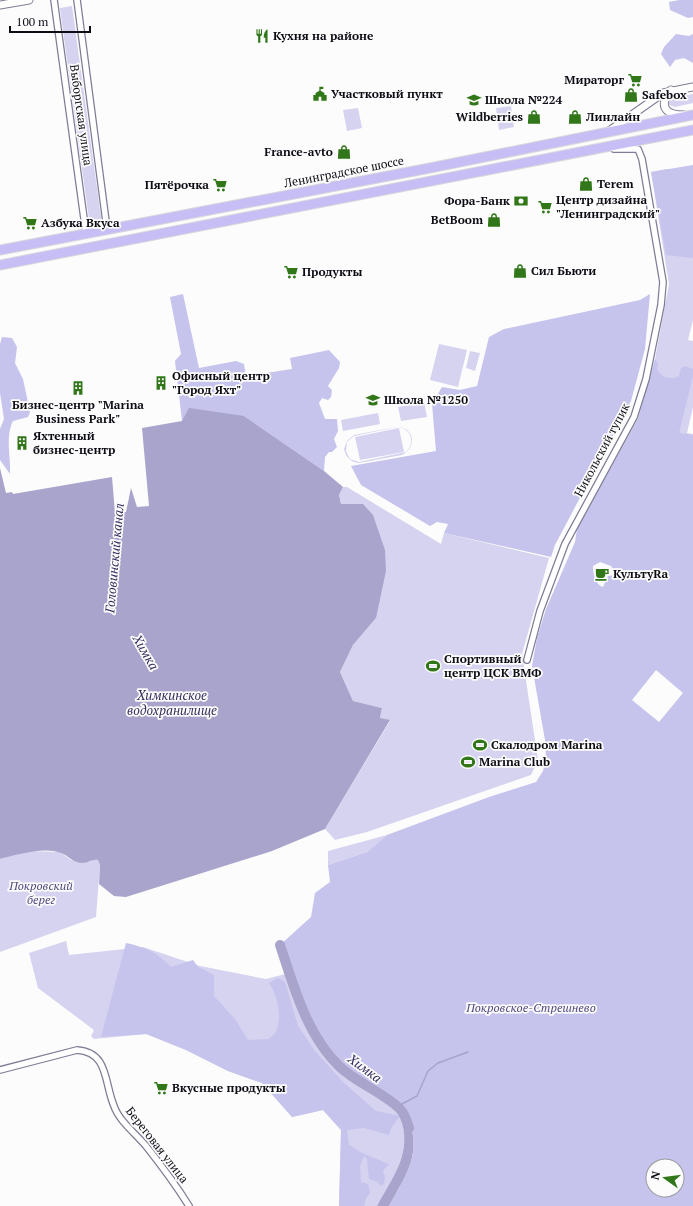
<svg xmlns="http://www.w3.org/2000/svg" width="693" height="1206" font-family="'PT Serif',serif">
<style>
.green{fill:#d5d3f0;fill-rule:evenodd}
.forest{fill:#c6c3ec;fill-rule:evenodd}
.water{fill:#a8a4cc}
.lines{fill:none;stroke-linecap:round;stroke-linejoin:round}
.stream{stroke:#a8a4cc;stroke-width:1.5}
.river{stroke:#a8a4cc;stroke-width:10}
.minor-casing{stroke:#7f7d95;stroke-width:8}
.tertiary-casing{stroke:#7f7d95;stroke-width:9}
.primary-casing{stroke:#d8d8da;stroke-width:11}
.minor{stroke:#fff;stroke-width:5.5}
.tertiary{stroke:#fff;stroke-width:7}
.primary{stroke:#c6bef5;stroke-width:9}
.labels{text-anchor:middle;stroke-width:3.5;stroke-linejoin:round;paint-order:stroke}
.poi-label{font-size:12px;font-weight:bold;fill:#0d0c15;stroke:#fcfcfc;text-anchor:start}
.street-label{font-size:12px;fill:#0d0c15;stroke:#fcfcfc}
.park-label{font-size:12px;font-style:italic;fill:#50487e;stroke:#fcfcfc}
.water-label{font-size:13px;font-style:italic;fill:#352c5f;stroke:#fcfcfc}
</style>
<rect width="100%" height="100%" fill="#fcfcfc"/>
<g class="green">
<polygon points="72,6 101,217 101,220 97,224 91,222 89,219 60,9 60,8"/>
<polygon points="693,94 693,103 675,107 669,105 668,101 671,98"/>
<polygon points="511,106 514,127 499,130 496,108"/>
<polygon points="358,108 362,128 347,131 343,110"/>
<polygon points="666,169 693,170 693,320 688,340 693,341 693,407 687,433 693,434 693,529 577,529 638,419 655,359 669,284 651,172"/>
<polygon points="439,344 467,350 458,387 430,380"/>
<polygon points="470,351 480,353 475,371 466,368"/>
<polygon points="424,402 427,417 401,421 398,407"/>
<polygon points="378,413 380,424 343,431 341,420"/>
<path d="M396,427C414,426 418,447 402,455L359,463C351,462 346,458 344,449L347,441L354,435ZM397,427C411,428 416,442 406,452L359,462L350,459L346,451L347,442L354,436Z"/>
<polygon points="399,428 404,452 360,460 355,437"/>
<polygon points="343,487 347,487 441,544 444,533 549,558 522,654 538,760 531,775 367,832 335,840 325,829 390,721 380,718 382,708 353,701 340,672 353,645 376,618 363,504 341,504 339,495"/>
<polygon points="387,835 367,852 328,865 328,851"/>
<polygon points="30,851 60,852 71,860 83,863 93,860 98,860 100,865 96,917 0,952 0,859"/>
<path d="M66,941L69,955L143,947L200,966L266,979L289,973L310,1025L400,1109L404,1115L400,1116C413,1153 394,1174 377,1206H339L341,1130L323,1110L292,1117L262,1083L228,1071L186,1050L147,1034L94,1039L91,1036L94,1030L38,988L29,953Z"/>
</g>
<g class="forest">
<polygon points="679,0 693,0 693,17 688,18 670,10 669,2"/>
<polygon points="676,34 689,36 693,34 693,63 684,58 675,60 670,67 661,54 664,47"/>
<polygon points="693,165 693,258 666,255 651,172"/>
<polygon points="183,294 199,368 236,361 244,364 246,376 292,369 290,358 329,350 340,362 339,368 328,386 332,390 331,397 328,400 322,398 319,403 325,419 337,419 338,431 334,439 337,447 332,452 329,452 325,457 324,471 244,416 182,421 175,361 181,354 170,297"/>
<polygon points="650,294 645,349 631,401 555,545 551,557 444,533 448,524 437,522 430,526 361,485 351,466 436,451 432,404 442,387 460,390 477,386 489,337 504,329 640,300"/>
<path d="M2,337L12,338L17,347L15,363L23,379L30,412L28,417L13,421C5,437 11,456 10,474L0,460V429L4,419L0,393V344Z"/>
<path d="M655,359L658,364L657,369C661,377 671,381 679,376L681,368L685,366L693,369V376L679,433L693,435V1206H389C407,1173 423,1153 407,1115H404L400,1109C380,1095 357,1084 340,1067C306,1036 294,987 280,945L311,917L315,893L330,882L328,865L367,852L387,835L489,797L536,782L543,771L546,759L545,740L532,666L537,638L546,609L575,542L577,529L638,419ZM600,562L611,566L615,573V575L608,576L603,587C595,585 593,573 593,566ZM656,670L683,693L659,722L632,700ZM653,1166H677V1190H653Z"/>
<path d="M126,943C145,947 158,953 171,967L193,960L198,967L214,975V996L235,1019L248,1040L269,1039C272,1036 276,1033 277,1029C282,1015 277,994 269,983L278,978L285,982L298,1026L315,1051L343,1082L376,1111L400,1116L391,1128L389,1135L364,1128L347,1130L349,1145L364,1154L389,1164L383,1171L385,1177L384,1184L380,1186L378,1182L369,1179L367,1159L364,1156L360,1166L361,1182L368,1184L370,1193L366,1198L364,1206H339L341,1130L323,1110L292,1117L262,1083L228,1071L186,1050L146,1034L101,1037Z"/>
</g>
<g class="water">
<path d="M189,408L244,416L324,471L343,487L339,495L341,504H363L373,515L385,550L386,571L376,618L353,645L340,672L353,701L382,708L380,718L390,720L325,829L272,851L126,897L114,896L99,884L100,865L98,860C92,859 88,863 83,863C73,863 69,856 61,853C44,846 16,855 0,859V468L6,493L12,492L13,494L112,477L115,513L126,512L131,488L137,507L149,506L142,428L182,421Z"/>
<path d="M407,1115C423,1153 407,1173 389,1206H377C394,1174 413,1153 400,1116Z"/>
</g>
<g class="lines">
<polyline class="stream" points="400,1109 402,1104 417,1096 428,1071 438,1063 468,1052"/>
<path class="river" d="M280,945C294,987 307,1036 340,1067C357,1083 384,1093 400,1109C405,1114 407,1122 409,1128"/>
<defs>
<g id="minor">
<polyline points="54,0 86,233"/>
<polyline points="77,0 107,229"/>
<polyline points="527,660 540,611 565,544 634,417 646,379 661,305 663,282 642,159 638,149 614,149"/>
<path d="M0,1070L77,1050C109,1052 104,1083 114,1106C119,1121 136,1134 146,1146C161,1165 176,1185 189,1206"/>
</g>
<g id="tertiary">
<polyline points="0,5 29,0"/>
<path d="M671,90C658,106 665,115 684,115"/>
<polyline points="609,131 663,93 693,87"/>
</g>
<g id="primary">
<polyline points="0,250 430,168 693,115"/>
<polyline points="0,265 693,130"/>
</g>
</defs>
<use href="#minor" class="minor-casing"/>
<use href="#tertiary" class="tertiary-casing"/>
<use href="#primary" class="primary-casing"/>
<use href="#minor" class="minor"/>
<use href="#tertiary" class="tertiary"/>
<use href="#primary" class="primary"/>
</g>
<defs>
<symbol id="restaurant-bare" viewBox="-9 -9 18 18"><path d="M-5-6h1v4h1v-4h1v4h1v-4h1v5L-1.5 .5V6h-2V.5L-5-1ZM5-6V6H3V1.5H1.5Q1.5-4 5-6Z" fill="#317719" stroke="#fcfcfc" stroke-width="2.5" paint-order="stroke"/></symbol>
<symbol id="supermarket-bare" viewBox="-9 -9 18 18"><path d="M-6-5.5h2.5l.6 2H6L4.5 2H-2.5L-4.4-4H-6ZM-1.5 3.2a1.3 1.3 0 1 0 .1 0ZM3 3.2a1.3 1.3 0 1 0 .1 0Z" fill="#317719" stroke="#fcfcfc" stroke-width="2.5" paint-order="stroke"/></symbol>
<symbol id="civic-bare" viewBox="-9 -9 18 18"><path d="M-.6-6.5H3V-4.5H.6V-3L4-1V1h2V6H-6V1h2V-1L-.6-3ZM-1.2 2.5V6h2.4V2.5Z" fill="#317719" stroke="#fcfcfc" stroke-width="2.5" paint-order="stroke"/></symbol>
<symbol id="shop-bare" viewBox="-9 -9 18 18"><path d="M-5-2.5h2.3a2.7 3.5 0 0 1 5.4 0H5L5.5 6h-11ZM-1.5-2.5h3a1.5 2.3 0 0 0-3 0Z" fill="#317719" stroke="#fcfcfc" stroke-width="2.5" paint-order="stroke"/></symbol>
<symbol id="school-bare" viewBox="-9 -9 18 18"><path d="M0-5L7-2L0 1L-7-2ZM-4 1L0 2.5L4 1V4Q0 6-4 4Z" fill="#317719" stroke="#fcfcfc" stroke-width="2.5" paint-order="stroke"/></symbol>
<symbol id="bank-bare" viewBox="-9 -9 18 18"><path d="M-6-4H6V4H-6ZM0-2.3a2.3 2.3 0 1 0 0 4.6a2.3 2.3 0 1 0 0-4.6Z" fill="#317719" stroke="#fcfcfc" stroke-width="2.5" paint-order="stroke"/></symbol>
<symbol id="building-bare" viewBox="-9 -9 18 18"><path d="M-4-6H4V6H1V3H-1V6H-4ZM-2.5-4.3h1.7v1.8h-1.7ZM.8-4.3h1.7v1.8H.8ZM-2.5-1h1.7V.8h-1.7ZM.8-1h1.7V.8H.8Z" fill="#317719" stroke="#fcfcfc" stroke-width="2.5" paint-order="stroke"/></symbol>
<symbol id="cafe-bare" viewBox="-9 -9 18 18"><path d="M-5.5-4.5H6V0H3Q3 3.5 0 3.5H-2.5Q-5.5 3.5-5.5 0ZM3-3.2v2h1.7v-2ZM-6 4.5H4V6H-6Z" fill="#317719" stroke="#fcfcfc" stroke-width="2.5" paint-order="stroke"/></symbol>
<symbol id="stadium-bare" viewBox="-9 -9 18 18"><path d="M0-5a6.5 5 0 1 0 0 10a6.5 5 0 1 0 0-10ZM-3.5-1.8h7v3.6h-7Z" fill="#317719" stroke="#fcfcfc" stroke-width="2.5" paint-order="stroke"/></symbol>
</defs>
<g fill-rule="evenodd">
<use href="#restaurant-bare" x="252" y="26" width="20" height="20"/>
<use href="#supermarket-bare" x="625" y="70" width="20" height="20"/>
<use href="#civic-bare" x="310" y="84" width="20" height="20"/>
<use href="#shop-bare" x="621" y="85" width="20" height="20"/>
<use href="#school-bare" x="464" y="90" width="20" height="20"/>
<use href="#shop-bare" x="524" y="107" width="20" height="20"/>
<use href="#shop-bare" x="565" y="107" width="20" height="20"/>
<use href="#shop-bare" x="334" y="142" width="20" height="20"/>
<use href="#shop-bare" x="576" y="174" width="20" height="20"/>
<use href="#supermarket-bare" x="210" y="175" width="20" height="20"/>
<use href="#bank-bare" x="511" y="191" width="20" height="20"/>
<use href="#supermarket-bare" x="535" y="197" width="20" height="20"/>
<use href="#shop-bare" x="484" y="210" width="20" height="20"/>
<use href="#supermarket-bare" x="20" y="213" width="20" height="20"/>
<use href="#shop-bare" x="510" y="261" width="20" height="20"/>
<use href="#supermarket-bare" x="281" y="262" width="20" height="20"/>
<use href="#building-bare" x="151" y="373" width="20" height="20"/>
<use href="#building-bare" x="68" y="378" width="20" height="20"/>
<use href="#school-bare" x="363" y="390" width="20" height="20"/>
<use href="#building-bare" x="12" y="433" width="20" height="20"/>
<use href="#cafe-bare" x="592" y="564" width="20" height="20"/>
<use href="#stadium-bare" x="423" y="656" width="20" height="20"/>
<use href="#stadium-bare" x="470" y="735" width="20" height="20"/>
<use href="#stadium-bare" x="458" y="752" width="20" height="20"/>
<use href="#supermarket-bare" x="151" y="1078" width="20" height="20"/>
</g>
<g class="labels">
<g class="poi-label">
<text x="273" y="40">Кухня на районе</text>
<text x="624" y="84" text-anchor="end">Мираторг</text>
<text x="331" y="98">Участковый пункт</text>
<text x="642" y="99">Safebox</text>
<text x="485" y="104">Школа №224</text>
<text x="523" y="121" text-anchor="end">Wildberries</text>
<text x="586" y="121">Линлайн</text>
<text x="333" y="156" text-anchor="end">France-avto</text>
<text x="597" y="188">Terem</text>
<text x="209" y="189" text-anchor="end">Пятёрочка</text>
<text x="556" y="204">Центр дизайна<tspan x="556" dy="14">"Ленинградский"</tspan></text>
<text x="510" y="205" text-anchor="end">Фора-Банк</text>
<text x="483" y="224" text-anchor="end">BetBoom</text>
<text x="41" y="227">Азбука Вкуса</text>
<text x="531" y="275">Сил Бьюти</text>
<text x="302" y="276">Продукты</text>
<text x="172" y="380">Офисный центр<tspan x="172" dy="14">"Город Яхт"</tspan></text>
<text x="384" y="404">Школа №1250</text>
<text x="78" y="409" text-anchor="middle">Бизнес-центр "Marina<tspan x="78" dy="14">Business Park"</tspan></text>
<text x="33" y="440">Яхтенный<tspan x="33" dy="14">бизнес-центр</tspan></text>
<text x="613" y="578">КультуRа</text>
<text x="444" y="663">Спортивный<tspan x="444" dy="14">центр ЦСК ВМФ</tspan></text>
<text x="491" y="749">Скалодром Marina</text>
<text x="479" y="766">Marina Club</text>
<text x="172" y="1092">Вкусные продукты</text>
</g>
<g class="street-label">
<text transform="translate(81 115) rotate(82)" y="4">Выборгская улица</text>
<text transform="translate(344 172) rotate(-11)" y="4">Ленинградское шоссе</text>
<text transform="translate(602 450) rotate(-62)" y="4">Никольский тупик</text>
<text transform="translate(157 1145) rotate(52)" y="4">Береговая улица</text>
</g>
<g class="park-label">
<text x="41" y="890">Покровский<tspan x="41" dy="14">берег</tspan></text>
<text x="531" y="1012">Покровское-Стрешнево</text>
</g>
<g class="water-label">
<text transform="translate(114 558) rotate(-85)" y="5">Головинский канал</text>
<text transform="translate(146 652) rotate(60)" y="5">Химка</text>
<text x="172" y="700">Химкинское<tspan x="172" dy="15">водохранилище</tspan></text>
<text transform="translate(365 1068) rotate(36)" y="5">Химка</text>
</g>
</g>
<g transform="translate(665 1178) rotate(284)"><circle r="19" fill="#fcfcfc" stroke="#9c9ca0"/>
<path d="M0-3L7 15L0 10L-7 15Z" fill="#317719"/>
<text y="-6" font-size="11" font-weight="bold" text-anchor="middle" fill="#0d0c15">N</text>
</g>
<path d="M10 26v6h80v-6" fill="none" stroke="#0d0c15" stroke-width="2"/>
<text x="16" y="26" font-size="12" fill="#0d0c15" stroke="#fcfcfc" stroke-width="3" paint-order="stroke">100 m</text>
</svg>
